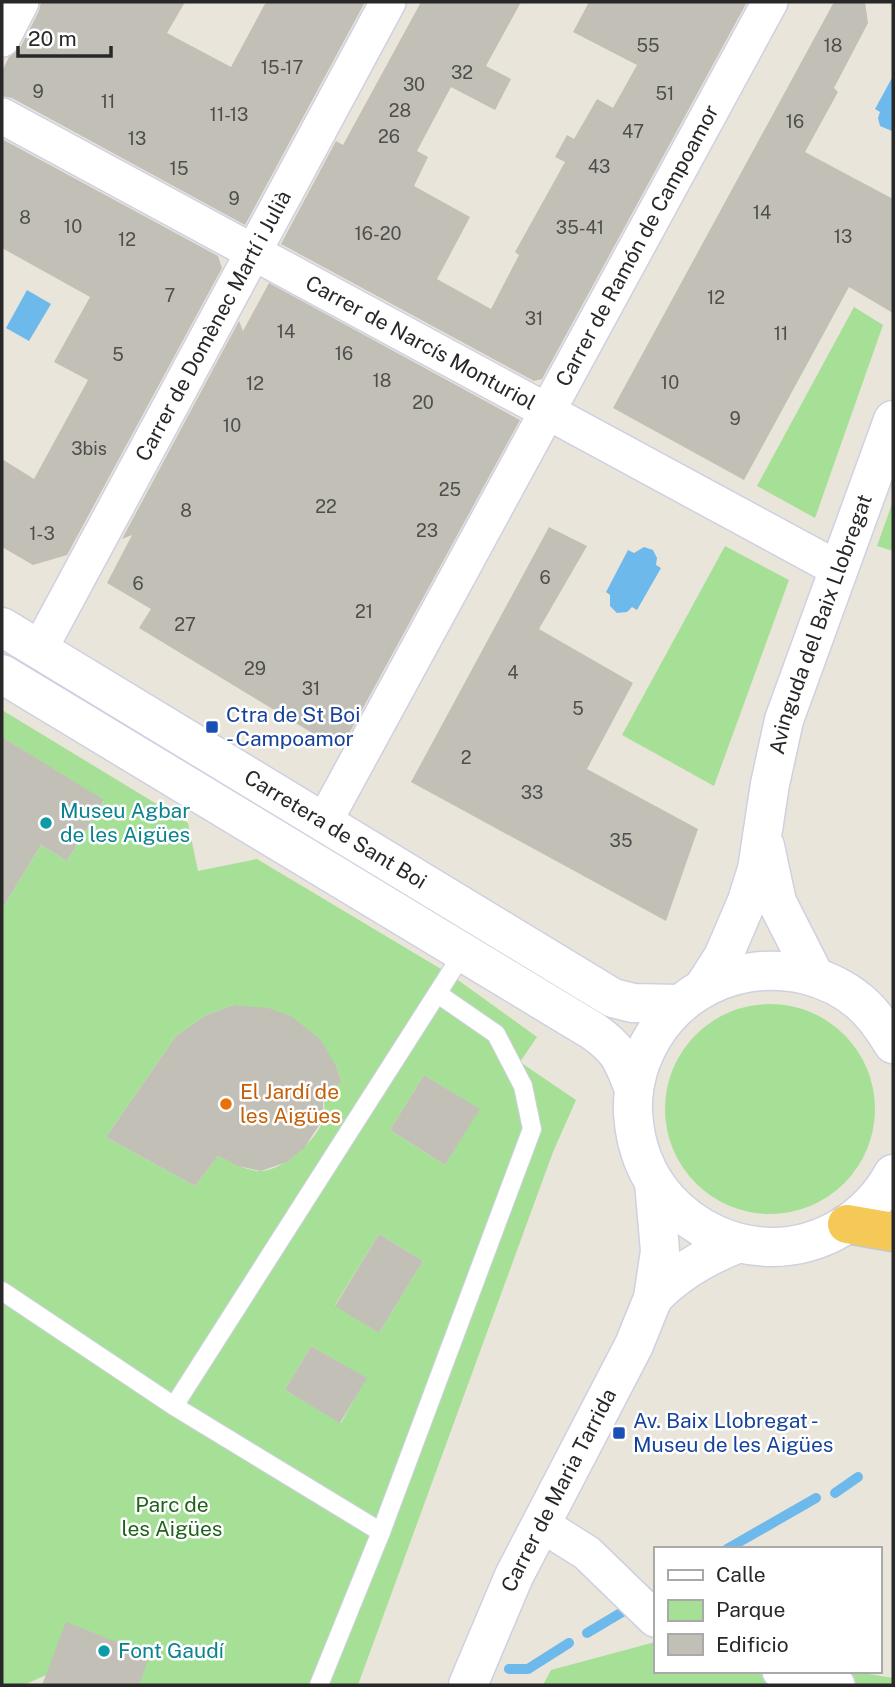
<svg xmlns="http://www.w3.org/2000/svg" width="895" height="1687" font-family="'Public Sans',sans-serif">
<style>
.green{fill:#a6e097;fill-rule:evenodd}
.water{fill:#6eb9eb}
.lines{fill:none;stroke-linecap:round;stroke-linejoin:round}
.stream{stroke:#6eb9eb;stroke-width:10}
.building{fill:#c2bfb6}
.service-casing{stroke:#cfd0e1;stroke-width:20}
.minor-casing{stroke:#cfd0e1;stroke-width:38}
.tertiary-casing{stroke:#cfd0e1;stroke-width:41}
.secondary-casing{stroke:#cfd0e1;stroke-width:41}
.trunk-casing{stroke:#c7c7c7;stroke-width:41}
.service{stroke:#fff;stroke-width:18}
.minor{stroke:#fff;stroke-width:35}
.tertiary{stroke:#fff;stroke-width:38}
.secondary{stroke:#fff;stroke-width:38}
.trunk{stroke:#f4c958;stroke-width:38}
.transit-dot{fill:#1a4fb4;stroke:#fff;stroke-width:2.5}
.culture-dot{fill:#0f9aa8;stroke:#fff;stroke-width:2.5}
.food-dot{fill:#e8710a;stroke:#fff;stroke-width:2.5}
.labels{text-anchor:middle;stroke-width:5;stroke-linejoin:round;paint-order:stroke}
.number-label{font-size:18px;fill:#4e4e4c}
.street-label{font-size:21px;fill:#282828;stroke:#fff}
.transit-label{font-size:21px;fill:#164399;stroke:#fff;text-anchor:start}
.culture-label{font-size:21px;fill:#0d838f;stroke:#fff;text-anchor:start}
.food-label{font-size:21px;fill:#c56008;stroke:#fff;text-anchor:start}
.park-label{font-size:21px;fill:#20621b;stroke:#fff}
</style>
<rect width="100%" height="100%" fill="#eae5da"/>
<g class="green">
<polygon points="854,307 883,325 815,518 757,486"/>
<polygon points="893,501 893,551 877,546"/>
<polygon points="725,546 789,580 714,786 622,735"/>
<path d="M2,710L188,823L198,871L257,859L451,975L537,1037L520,1062L576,1100L553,1152L358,1685H89L55,1671L24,1685H2V909L41,845L67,861L104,801L2,737ZM234,1005L336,1066L342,1083L322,1090C323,1098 326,1110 324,1118C318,1139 282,1172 259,1171C245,1170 231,1162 218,1156L195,1186L106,1137L176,1036L206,1015ZM424,1075L479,1109L445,1165L390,1130ZM379,1234L423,1261L379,1333L335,1305ZM311,1346L366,1378L341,1423L285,1390Z"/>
<circle cx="770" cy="1109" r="105"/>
<polygon points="655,1642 655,1671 851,1671 893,1678 893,1685 543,1685 551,1670"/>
</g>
<g class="water">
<polygon points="893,76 893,131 892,131 880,126 878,118 880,112 875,109"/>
<polygon points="27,290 51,304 29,341 6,328"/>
<polygon points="644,547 653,550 657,558 656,565 661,568 637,610 632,607 627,612 617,613 610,606 610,595 606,592 628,550 634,553"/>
</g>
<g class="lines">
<g class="stream">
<polyline points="835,1493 858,1477"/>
<polyline points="727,1549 816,1498"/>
<polyline points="587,1633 624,1611"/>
<polyline points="509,1669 528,1669 569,1643"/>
</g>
</g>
<g class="building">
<polygon points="41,2 185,2 167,33 231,67 266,2 365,2 245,225 12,98 2,96 2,71 9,57 20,48 39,11"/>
<polygon points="421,2 521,2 486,66 511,79 495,110 451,87 417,151 428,157 414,186 470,217 437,279 491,309 519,255 515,252 565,162 555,157 567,135 574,139 597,99 613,108 637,65 573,32 589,2 747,2 542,379 534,381 281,244 336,141 343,145"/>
<polygon points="834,2 865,2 868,23 834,88 838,92 805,152 893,199 893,313 849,287 744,480 613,408"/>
<polygon points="2,139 218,256 222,268 67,555 33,565 2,547 2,459 34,479 88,380 54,362 90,297 2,248"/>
<polygon points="269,283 520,420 345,741 332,745 139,628 151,609 107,583 132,535 122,539 239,321 243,331"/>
<polygon points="549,527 587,546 539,629 633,683 587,769 698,829 666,921 411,782"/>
<polygon points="2,737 104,800 67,861 41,845 2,909"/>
<polygon points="234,1005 268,1008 291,1016 321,1040 336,1066 342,1083 322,1090 324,1118 304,1148 287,1162 261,1171 238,1166 218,1156 195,1186 106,1137 176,1036 206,1015"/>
<polygon points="424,1075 480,1109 445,1165 390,1130"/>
<polygon points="379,1234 423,1261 379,1333 335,1306"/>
<polygon points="311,1346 367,1378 340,1423 285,1390"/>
<polygon points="66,1622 150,1655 139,1685 42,1685"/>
</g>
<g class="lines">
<defs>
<g id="service">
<polyline points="2,1291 174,1406 463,953"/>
<polyline points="174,1406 381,1532"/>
<polyline points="319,1685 381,1532 532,1129 523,1086 496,1034 438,994"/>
</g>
<g id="minor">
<polyline points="2,39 21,2"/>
<path id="s1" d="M2,116L838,569"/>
<path id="s2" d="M39,650L388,2"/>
<path id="s3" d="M324,822L770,2"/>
<polyline points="541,1524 587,1553 655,1619"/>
<polyline points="780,1671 837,1685"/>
</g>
<g id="tertiary">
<path id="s4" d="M2,627L613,998L633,1003L679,1004"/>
<path d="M2,674L593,1031C620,1050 622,1059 634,1089"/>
</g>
<g id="secondary">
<polyline points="765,846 777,902 815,977"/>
<path id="s5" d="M703,988L723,957L747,901L757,869L770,784L784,720L893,420"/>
<path d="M893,1044C884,1029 874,1014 860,1002C796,949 696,965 653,1037C639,1060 632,1086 633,1113C635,1145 646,1176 668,1200C695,1229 732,1247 772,1247C822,1247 869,1218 893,1174"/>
<path d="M653,1298C677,1272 706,1256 739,1243"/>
<path id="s6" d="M468,1685L514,1576L634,1345L653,1298L660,1251L654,1182"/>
</g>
<polyline id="trunk" points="847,1224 893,1232"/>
</defs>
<use href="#service" class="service-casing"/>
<use href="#minor" class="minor-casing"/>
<use href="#tertiary" class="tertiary-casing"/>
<use href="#secondary" class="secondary-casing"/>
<use href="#trunk" class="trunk-casing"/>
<use href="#service" class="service"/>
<use href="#minor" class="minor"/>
<use href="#tertiary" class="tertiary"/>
<use href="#secondary" class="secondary"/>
<use href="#trunk" class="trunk"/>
</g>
<g class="transit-dot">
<rect x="205" y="720" width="14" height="14" rx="3.5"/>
<rect x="612" y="1426" width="14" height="14" rx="3.5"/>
</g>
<g class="culture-dot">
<circle cx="46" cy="823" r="7"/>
<circle cx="104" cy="1651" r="7"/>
</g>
<circle class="food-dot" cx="226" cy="1104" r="7"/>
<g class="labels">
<g class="number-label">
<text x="648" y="52">55</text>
<text x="833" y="52">18</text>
<text x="282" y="74">15-17</text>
<text x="462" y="79">32</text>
<text x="414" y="91">30</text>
<text x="38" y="98">9</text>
<text x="665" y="100">51</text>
<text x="108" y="108">11</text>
<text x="400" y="117">28</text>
<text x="229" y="121">11-13</text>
<text x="795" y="128">16</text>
<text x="633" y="138">47</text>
<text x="389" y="143">26</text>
<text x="137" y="145">13</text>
<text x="599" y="173">43</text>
<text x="179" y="175">15</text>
<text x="234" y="205">9</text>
<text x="762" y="219">14</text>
<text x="25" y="224">8</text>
<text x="73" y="233">10</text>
<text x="580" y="234">35-41</text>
<text x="378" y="240">16-20</text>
<text x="843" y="243">13</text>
<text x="127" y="246">12</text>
<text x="170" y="302">7</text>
<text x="716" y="304">12</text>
<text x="534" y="325">31</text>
<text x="286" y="338">14</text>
<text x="781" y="340">11</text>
<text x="344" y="360">16</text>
<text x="118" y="361">5</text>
<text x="382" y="387">18</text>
<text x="670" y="389">10</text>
<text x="255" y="390">12</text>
<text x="423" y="409">20</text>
<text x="735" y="425">9</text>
<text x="232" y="432">10</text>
<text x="89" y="455">3bis</text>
<text x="450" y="496">25</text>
<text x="326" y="513">22</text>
<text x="186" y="517">8</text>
<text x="427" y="537">23</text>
<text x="42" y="540">1-3</text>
<text x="545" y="584">6</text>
<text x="138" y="590">6</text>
<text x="364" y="618">21</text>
<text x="185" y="631">27</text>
<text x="255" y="675">29</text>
<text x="513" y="679">4</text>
<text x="311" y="695">31</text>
<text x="578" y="715">5</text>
<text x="466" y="764">2</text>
<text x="532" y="799">33</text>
<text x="621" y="847">35</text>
</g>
<g class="street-label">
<text dy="7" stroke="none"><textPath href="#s3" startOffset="656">Carrer de Ramón de Campoamor</textPath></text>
<text dy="7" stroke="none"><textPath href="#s2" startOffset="368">Carrer de Domènec Martí i Julià</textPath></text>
<text dy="7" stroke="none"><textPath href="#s1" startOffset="476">Carrer de Narcís Monturiol</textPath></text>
<text dy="7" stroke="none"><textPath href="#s5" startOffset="385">Avinguda del Baix Llobregat</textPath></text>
<text dy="7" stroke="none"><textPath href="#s4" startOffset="390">Carretera de Sant Boi</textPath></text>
<text dy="7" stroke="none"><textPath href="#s6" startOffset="215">Carrer de Maria Tarrida</textPath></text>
</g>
<g class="transit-label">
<text x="226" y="722">Ctra de St Boi<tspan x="226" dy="24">- Campoamor</tspan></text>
<text x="633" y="1428">Av. Baix Llobregat -<tspan x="633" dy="24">Museu de les Aigües</tspan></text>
</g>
<g class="culture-label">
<text x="60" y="818">Museu Agbar<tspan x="60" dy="24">de les Aigües</tspan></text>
<text x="118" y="1658">Font Gaudí</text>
</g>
<g class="food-label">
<text x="240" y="1099">El Jardí de<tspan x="240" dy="24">les Aigües</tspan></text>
</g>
<g class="park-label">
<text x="172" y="1512">Parc de<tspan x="172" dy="24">les Aigües</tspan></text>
</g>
</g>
<rect width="895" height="1687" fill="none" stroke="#282828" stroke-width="7"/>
<rect x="654" y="1547" width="228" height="126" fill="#ffffff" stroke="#a9a9a9" stroke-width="2"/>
<rect x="668" y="1570" width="35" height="10" fill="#ffffff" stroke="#a9a9a9" stroke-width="2"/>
<text x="716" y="1582" font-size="21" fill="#282828">Calle</text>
<rect x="668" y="1600" width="35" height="21" fill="#a6e097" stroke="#a9a9a9" stroke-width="2"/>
<text x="716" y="1617" font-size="21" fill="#282828">Parque</text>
<rect x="668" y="1634" width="35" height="21" fill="#c2bfb6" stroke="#a9a9a9" stroke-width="2"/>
<text x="716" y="1652" font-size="21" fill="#282828">Edificio</text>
<path d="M18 46v10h93v-10" fill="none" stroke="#282828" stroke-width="3.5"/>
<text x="28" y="46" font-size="21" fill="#282828" stroke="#ffffff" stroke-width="5" paint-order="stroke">20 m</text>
</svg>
